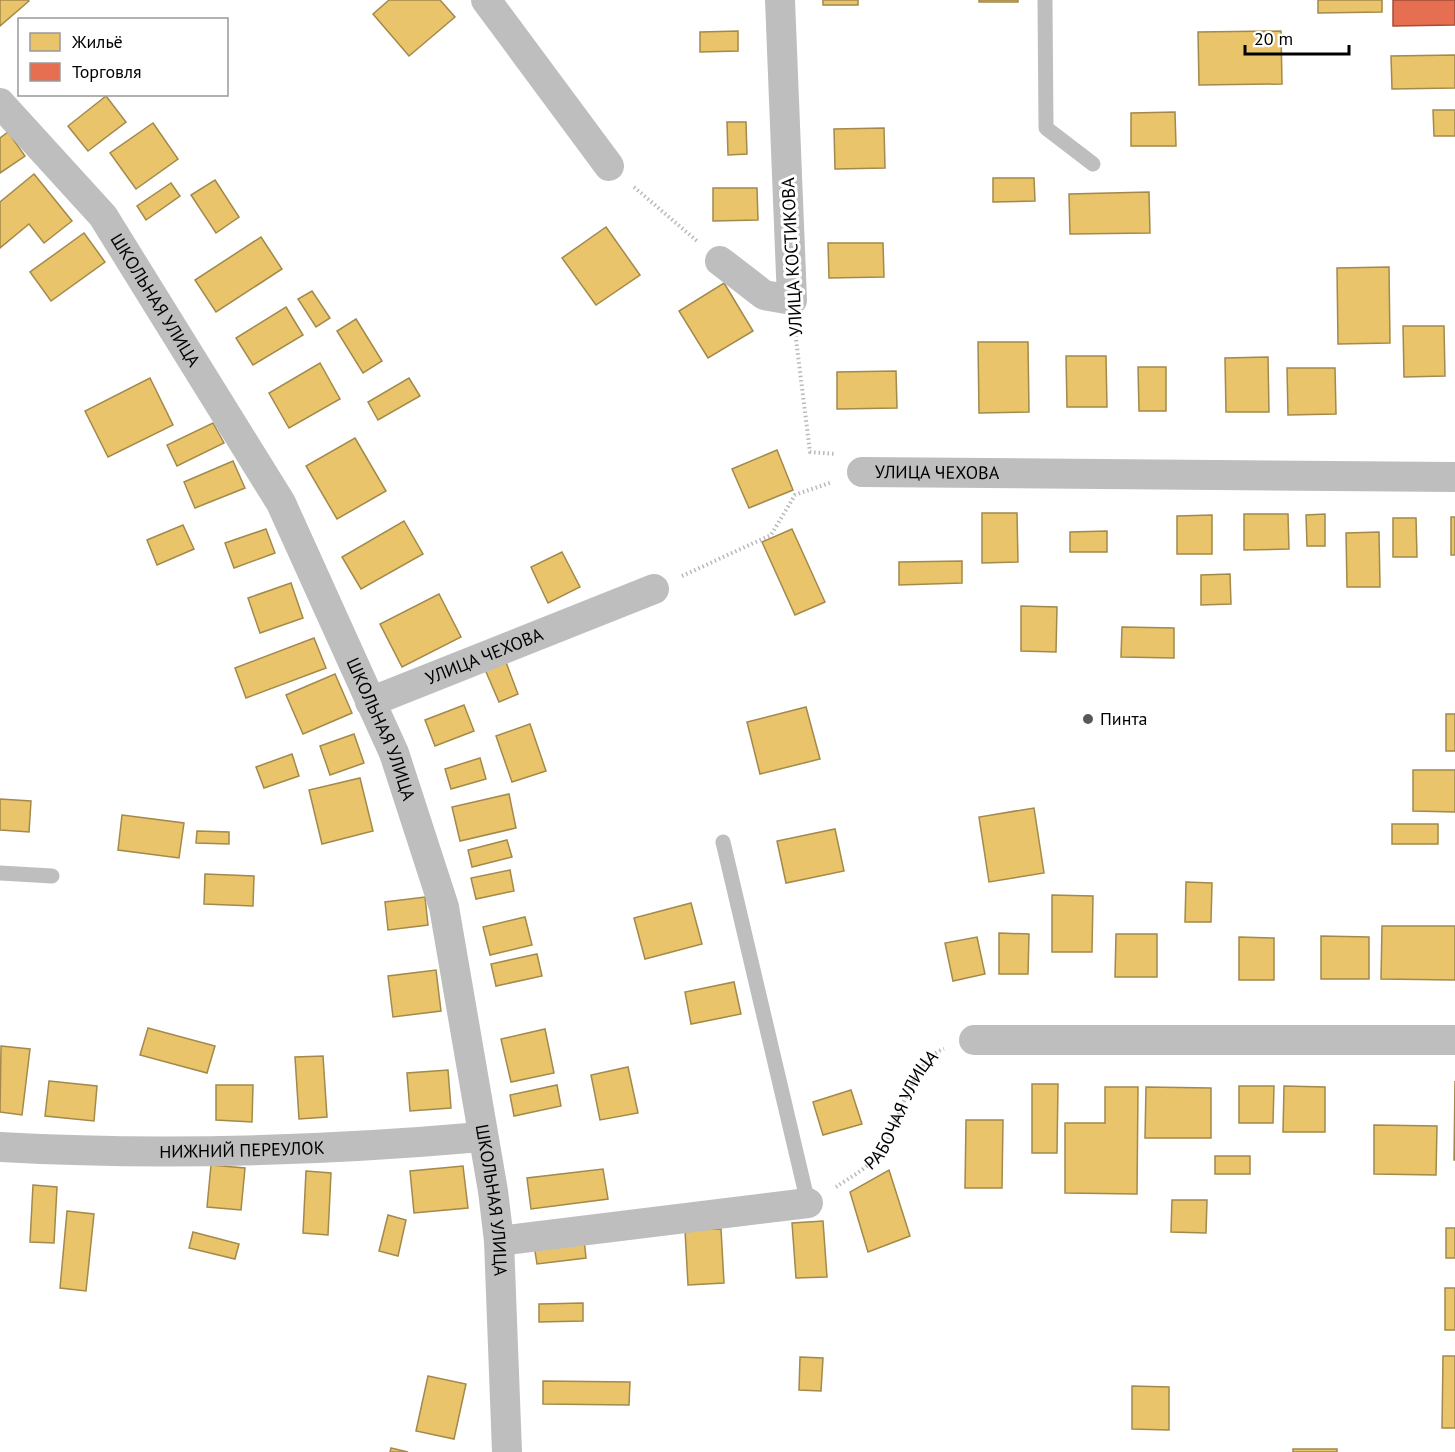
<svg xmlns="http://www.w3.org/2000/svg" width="1455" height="1452" font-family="'PT Sans',sans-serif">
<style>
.homes{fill:#e9c46a;stroke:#a3894a;stroke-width:1.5}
.shops{fill:#e76f51;stroke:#a24e39;stroke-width:1.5}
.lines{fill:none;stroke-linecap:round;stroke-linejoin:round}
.path{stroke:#b9b9b9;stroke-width:4;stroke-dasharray:1.5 3;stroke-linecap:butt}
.service{stroke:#bebebe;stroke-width:15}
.minor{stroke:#bebebe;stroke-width:30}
.poi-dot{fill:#595959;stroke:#fff;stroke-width:2}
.labels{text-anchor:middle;stroke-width:6;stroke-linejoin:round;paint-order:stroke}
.street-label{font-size:18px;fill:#000;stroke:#fff}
.poi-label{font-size:18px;fill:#000;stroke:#fff;text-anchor:start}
</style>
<rect width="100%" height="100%" fill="#fff"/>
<g class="homes">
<polygon points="0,0 28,0 29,1 0,26"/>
<polygon points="389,0 440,0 455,17 409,56 373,14"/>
<rect x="823" y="0" width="35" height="5"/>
<rect x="979" y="0" width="39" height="2"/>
<polygon points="1318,0 1382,0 1382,12 1318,13"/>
<polygon points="738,31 738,51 700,52 700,32"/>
<polygon points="1281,31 1282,84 1199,85 1198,32"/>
<polygon points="1455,55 1455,88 1392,89 1391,56"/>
<polygon points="106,96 126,122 88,151 68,126"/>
<polygon points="1433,110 1455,110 1455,136 1434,136"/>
<polygon points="1175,112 1176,146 1131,146 1131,113"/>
<polygon points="727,122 746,122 747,154 728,155"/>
<polygon points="153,123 178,159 136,189 110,153"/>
<polygon points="884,128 885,168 835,169 834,129"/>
<polygon points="8,132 25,156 0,173 0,138"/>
<polygon points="34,174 72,221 44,243 29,224 0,248 0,202"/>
<polygon points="993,178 1034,178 1035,201 993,202"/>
<polygon points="215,180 239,217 216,233 191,195"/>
<polygon points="171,183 180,196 146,220 137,206"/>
<polygon points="713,188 757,188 758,220 713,221"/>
<polygon points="1149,192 1150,233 1070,234 1069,194"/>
<polygon points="606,227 640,275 596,305 562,258"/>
<polygon points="84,233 105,262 51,301 30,272"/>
<polygon points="261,237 282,269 216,312 195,280"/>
<polygon points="828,243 883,243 884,277 829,278"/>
<polygon points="1389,267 1390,343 1338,344 1337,268"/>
<polygon points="724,283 753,331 708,358 679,311"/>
<polygon points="312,291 330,318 316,327 298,299"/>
<polygon points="286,307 303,335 253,365 236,338"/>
<polygon points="356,319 382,361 363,373 337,331"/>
<polygon points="1403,326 1444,326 1445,376 1404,377"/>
<polygon points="978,342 1028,342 1029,412 979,413"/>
<polygon points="1066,356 1106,356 1107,407 1067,407"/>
<polygon points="1268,357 1269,412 1226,412 1225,358"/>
<polygon points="320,363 340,399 289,428 269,393"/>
<polygon points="1138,367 1166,367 1166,411 1139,411"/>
<polygon points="1287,368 1335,368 1336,414 1288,415"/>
<polygon points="896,371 897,408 837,409 837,372"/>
<polygon points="150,378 173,425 108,457 85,411"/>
<polygon points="409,378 420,396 378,420 368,402"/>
<polygon points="213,423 224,443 177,466 167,445"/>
<polygon points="355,438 386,491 337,519 306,466"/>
<polygon points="777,450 793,490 749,508 732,469"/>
<polygon points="233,461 245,488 195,508 184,482"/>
<polygon points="982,513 1017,513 1018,562 982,563"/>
<polygon points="1244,514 1288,514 1289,549 1244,550"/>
<polygon points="1325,514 1325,546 1307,546 1306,515"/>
<polygon points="1212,515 1212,554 1177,554 1177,516"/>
<rect x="1451" y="517" width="4" height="38"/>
<polygon points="1393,518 1416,518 1417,557 1393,557"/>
<polygon points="404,521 423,554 361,589 342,557"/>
<polygon points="183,525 194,549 157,565 147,540"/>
<polygon points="266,529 275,553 234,568 225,543"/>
<polygon points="792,529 825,602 795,615 762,542"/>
<polygon points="1107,531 1107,552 1070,552 1070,532"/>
<polygon points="1379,532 1380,587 1347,587 1346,533"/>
<polygon points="562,552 580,587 548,603 531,567"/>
<polygon points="962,561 962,583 899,585 899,562"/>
<polygon points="1230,574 1231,604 1201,605 1201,575"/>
<polygon points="291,583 303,618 260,633 248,598"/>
<polygon points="439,594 461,637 402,667 380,624"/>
<polygon points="1021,606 1057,607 1056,652 1021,651"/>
<polygon points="1122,627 1174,628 1174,658 1121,657"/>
<polygon points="314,638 326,668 246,698 235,668"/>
<polygon points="504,657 518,694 499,702 483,665"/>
<polygon points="335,674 352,713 303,734 286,695"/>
<polygon points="464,705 474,731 435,746 425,720"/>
<polygon points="806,707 820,759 760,774 747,722"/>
<rect x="1446" y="714" width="9" height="37"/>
<polygon points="530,724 546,771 512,782 496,736"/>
<polygon points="354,734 364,763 330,775 320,746"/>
<polygon points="292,754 299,776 264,788 256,767"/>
<polygon points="480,758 486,779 451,789 445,769"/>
<polygon points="1413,770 1455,770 1455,812 1413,811"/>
<polygon points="360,778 373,831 322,844 309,790"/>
<polygon points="509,794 516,828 460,841 452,807"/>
<polygon points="0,799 31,801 29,832 0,830"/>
<polygon points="1034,808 1044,873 989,882 979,817"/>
<polygon points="122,815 184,823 179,858 118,850"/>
<rect x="1392" y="824" width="46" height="20"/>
<polygon points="835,829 844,871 786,883 777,841"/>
<polygon points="197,831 229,832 229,844 196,843"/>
<polygon points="507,840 512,857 472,867 468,850"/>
<polygon points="510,870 514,891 476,899 471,878"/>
<polygon points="205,874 254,876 253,906 204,904"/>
<polygon points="1186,882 1212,883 1211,922 1185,922"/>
<polygon points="1052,895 1093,896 1092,952 1052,952"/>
<polygon points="425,897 428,925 388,930 385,902"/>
<polygon points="691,903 702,944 645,959 634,918"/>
<polygon points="525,917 532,945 490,955 483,927"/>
<polygon points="1382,926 1455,926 1455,980 1381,979"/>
<polygon points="999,933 1029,934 1028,974 999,974"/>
<polygon points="1116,934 1157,934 1157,977 1115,977"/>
<polygon points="1321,936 1369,937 1369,979 1321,979"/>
<polygon points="977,937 985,974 953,981 945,943"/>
<polygon points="1239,937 1274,938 1274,980 1239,980"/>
<polygon points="537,954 542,976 496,986 491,964"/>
<polygon points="436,970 441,1011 393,1017 388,976"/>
<polygon points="734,982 741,1014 691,1024 685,992"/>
<polygon points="148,1028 215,1046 207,1073 140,1055"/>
<polygon points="545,1029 554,1073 511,1082 501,1039"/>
<polygon points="1,1046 30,1049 22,1115 0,1112"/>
<polygon points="323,1056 327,1117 299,1119 295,1057"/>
<polygon points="628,1067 638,1113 600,1120 591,1075"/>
<polygon points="448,1070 451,1108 410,1111 407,1073"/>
<polygon points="49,1081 97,1086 94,1121 45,1116"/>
<polygon points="1455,1081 1455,1160 1454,1160"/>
<polygon points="1032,1084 1058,1084 1057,1153 1032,1153"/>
<polygon points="216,1085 253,1085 252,1122 216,1120"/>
<polygon points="557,1085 561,1106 514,1116 510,1095"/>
<polygon points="1239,1086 1274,1086 1273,1123 1239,1123"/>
<polygon points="1284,1086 1325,1087 1325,1132 1283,1132"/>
<polygon points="1105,1087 1138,1087 1137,1194 1065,1193 1065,1123 1105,1123"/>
<polygon points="1146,1087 1211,1088 1211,1138 1145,1138"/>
<polygon points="851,1090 862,1124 823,1135 813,1102"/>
<polygon points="966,1120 1003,1120 1002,1188 965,1188"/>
<polygon points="1374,1125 1437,1126 1436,1175 1374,1174"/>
<rect x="1215" y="1156" width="35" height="18"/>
<polygon points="211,1165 245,1168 241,1210 207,1207"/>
<polygon points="463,1166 468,1208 414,1213 410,1171"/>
<polygon points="603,1169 608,1199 531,1209 527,1178"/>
<polygon points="889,1170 910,1236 868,1252 850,1192"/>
<polygon points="306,1171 331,1173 328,1235 303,1233"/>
<polygon points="33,1185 57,1187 54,1243 30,1242"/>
<polygon points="1172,1200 1207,1200 1206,1233 1171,1232"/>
<polygon points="67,1211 94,1214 86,1291 60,1288"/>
<polygon points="388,1215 406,1220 398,1256 379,1251"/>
<polygon points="823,1221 827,1277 796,1278 792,1223"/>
<rect x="1446" y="1228" width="9" height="30"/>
<polygon points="721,1229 724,1283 688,1285 685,1230"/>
<polygon points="193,1232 239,1244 235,1259 189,1248"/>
<polygon points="584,1239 586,1258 537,1264 534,1245"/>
<rect x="1445" y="1288" width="10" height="42"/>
<polygon points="583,1303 583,1321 539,1322 539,1304"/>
<polygon points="1443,1356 1455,1356 1455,1428 1442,1428"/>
<polygon points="800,1357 823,1358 821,1391 799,1390"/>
<polygon points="428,1376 466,1384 454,1439 416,1431"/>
<polygon points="543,1381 630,1382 629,1405 543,1404"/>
<polygon points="1132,1386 1169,1387 1169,1430 1132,1429"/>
<polygon points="391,1448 408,1452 390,1452"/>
<rect x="1293" y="1449" width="44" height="3"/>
</g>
<polygon class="shops" points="1393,0 1455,0 1455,25 1393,26"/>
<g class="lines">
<g class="path">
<polyline points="634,187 697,241"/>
<polyline points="795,331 810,452 836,454"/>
<polyline points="682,576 771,535 795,495 832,482"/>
<path id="s1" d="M836,1187C849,1178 871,1166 880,1153C898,1126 913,1058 944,1049"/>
</g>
<g class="service">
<polyline points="1045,0 1046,128 1093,164"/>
<polyline points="723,842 808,1203"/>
<polyline points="0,873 52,876"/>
</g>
<g class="minor">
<polyline points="486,0 609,166"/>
<path id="s2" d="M0,103L103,216L281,503L394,753L444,907L493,1191L499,1241L507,1452"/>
<polyline points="720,261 764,295 792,300 780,0"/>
<path id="s3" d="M862,472L1455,477"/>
<path id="s4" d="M370,702L654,589"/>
<polyline points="974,1040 1455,1040"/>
<path id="s5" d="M0,1147C160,1156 322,1151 481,1137"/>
<polyline points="499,1241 808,1203"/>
</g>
</g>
<circle class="poi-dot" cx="1088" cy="719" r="6"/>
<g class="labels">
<g class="street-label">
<text transform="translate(792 257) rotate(-93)" y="6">УЛИЦА КОСТИКОВА</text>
<text dy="6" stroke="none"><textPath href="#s2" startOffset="252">ШКОЛЬНАЯ УЛИЦА</textPath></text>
<text dy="6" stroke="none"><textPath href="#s3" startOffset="75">УЛИЦА ЧЕХОВА</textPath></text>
<text dy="6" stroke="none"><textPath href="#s4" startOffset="123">УЛИЦА ЧЕХОВА</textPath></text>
<text dy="6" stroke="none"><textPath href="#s2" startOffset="738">ШКОЛЬНАЯ УЛИЦА</textPath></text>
<text dy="6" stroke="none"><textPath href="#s1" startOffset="104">РАБОЧАЯ УЛИЦА</textPath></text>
<text dy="6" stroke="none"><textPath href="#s5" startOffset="242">НИЖНИЙ ПЕРЕУЛОК</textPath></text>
<text dy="6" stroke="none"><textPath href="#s2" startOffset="1224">ШКОЛЬНАЯ УЛИЦА</textPath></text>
</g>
<g class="poi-label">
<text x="1100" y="725">Пинта</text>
</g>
</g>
<rect x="18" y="18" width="210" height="78" fill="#ffffff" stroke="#999999" stroke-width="1.5"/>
<rect x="30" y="33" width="30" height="18" fill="#e9c46a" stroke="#999999" stroke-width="1.5"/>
<text x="72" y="48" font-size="18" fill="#000000">Жильё</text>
<rect x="30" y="63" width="30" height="18" fill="#e76f51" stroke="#999999" stroke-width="1.5"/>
<text x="72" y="78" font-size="18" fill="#000000">Торговля</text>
<path d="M1245 45v9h104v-9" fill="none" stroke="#000000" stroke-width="3"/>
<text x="1254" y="45" font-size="18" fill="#000000" stroke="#ffffff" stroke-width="4.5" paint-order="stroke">20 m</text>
</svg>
